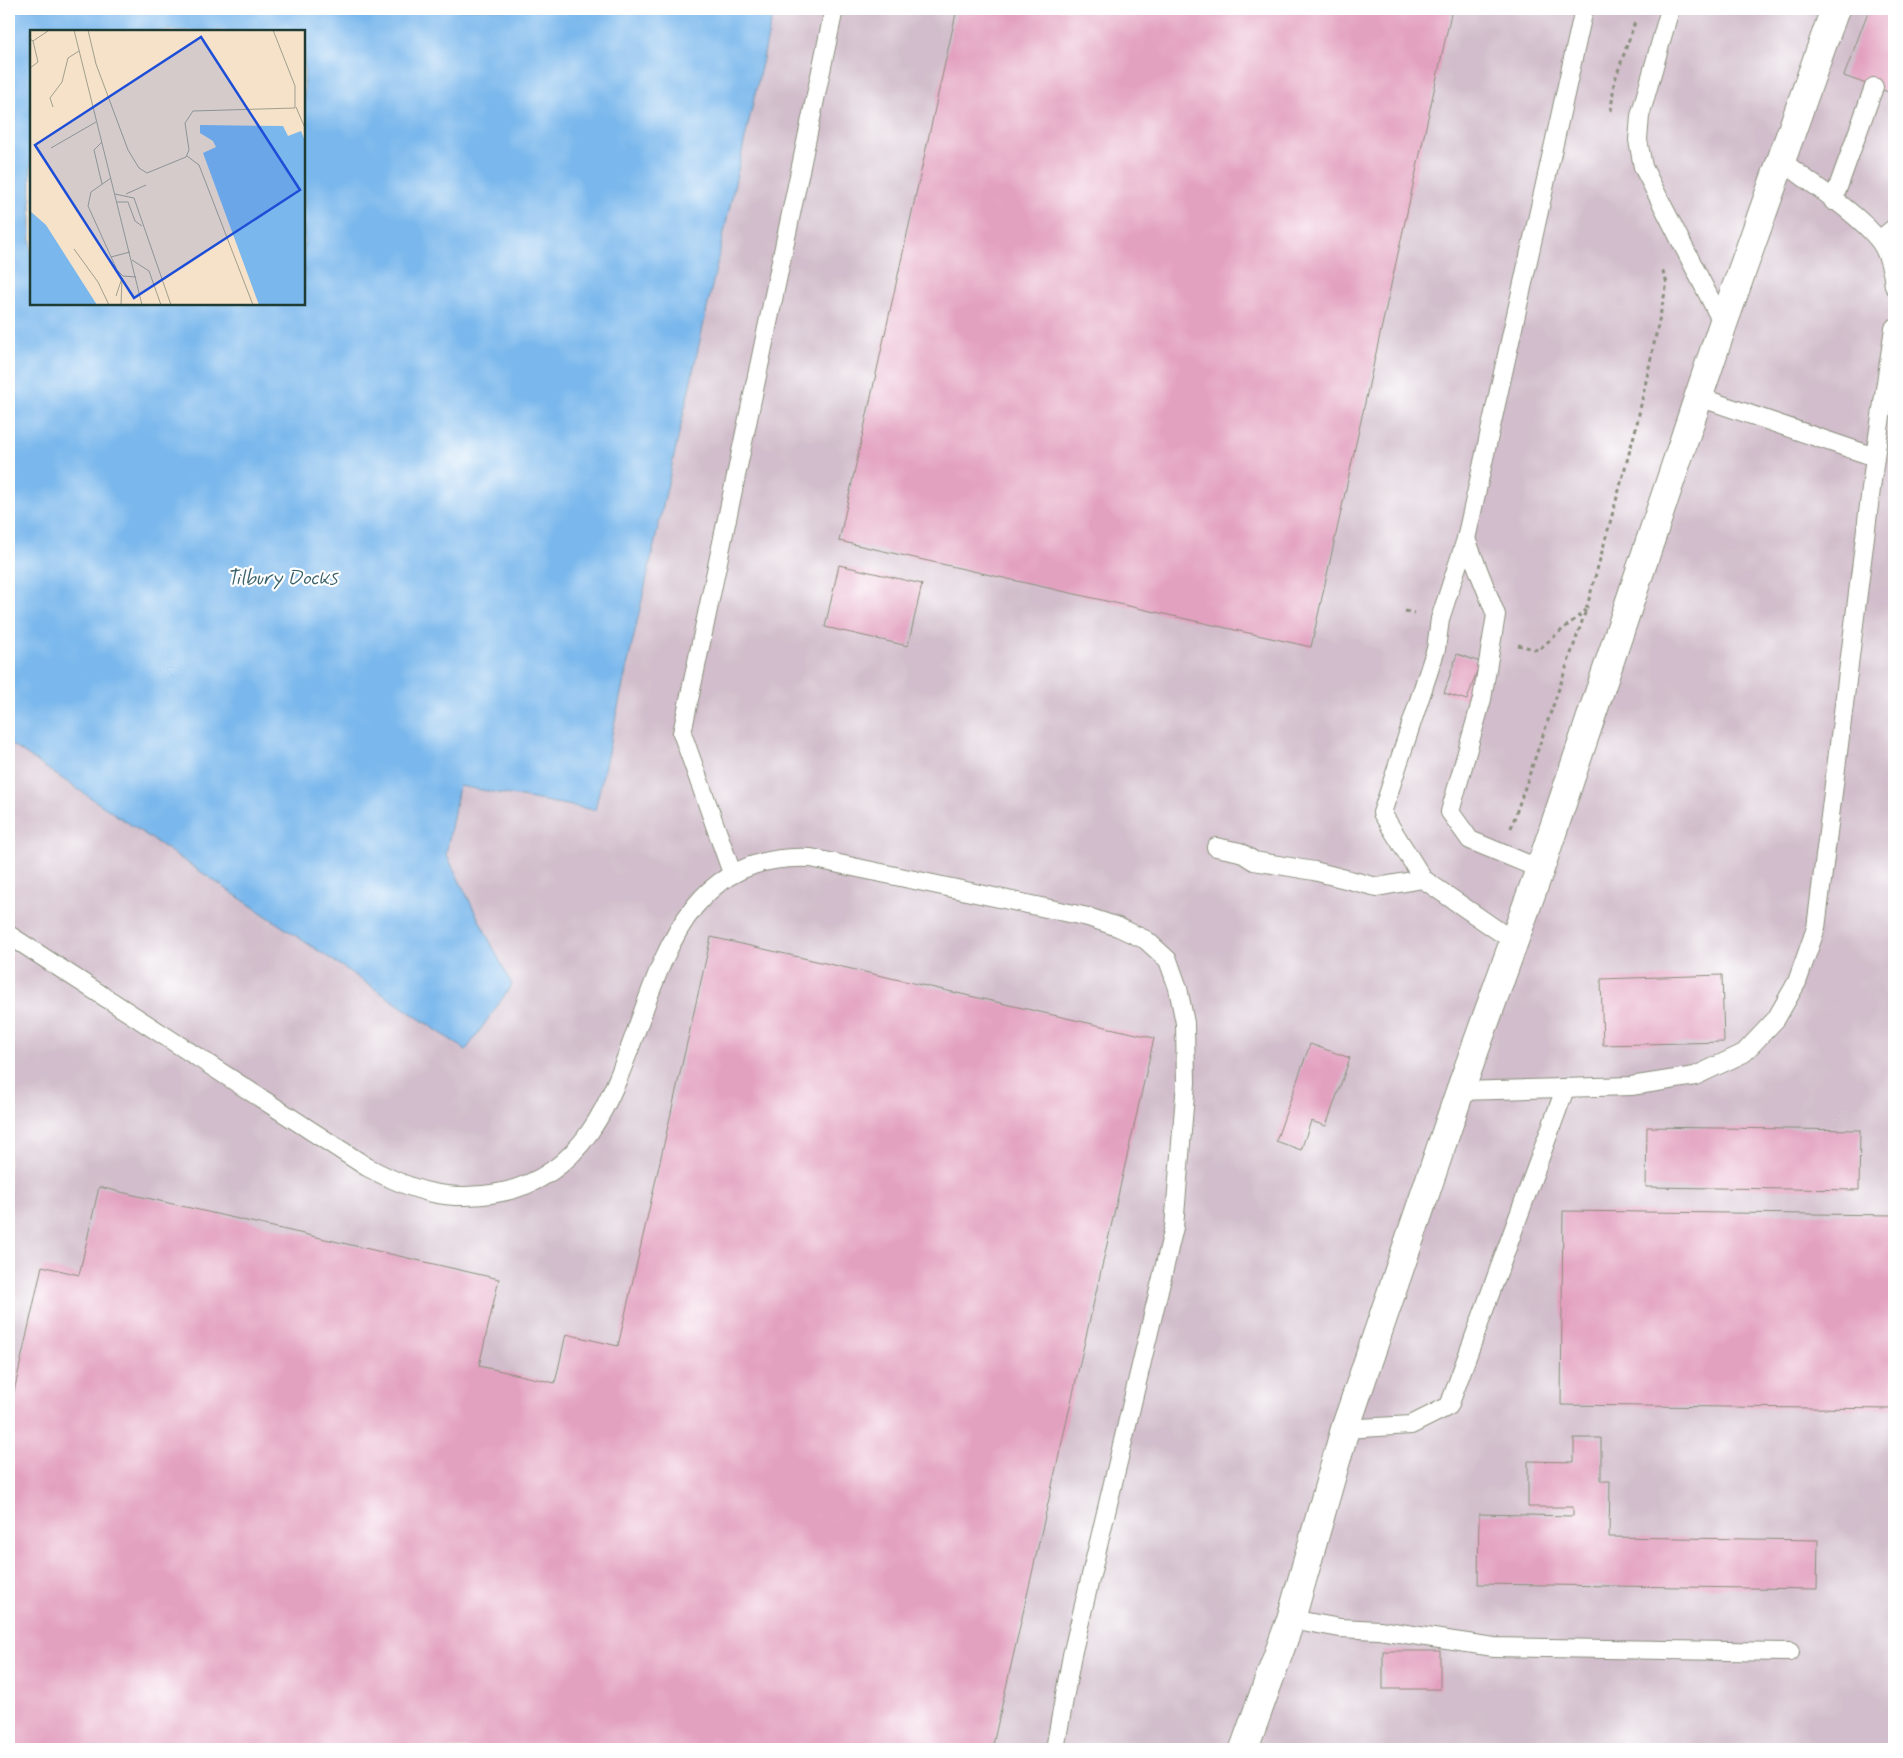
<svg xmlns="http://www.w3.org/2000/svg" width="1903" height="1758" font-family="Mynerve,sans-serif">
<style>
.industrial{fill:#d1bdcb;fill-rule:evenodd}
.water{fill:#79b7ec;stroke:#4c7a90;fill-rule:evenodd}
.building{fill:#e3a1c0}
.lines{fill:none;stroke-linecap:round;stroke-linejoin:round}
.lane-casing{stroke:#8a8f7e;stroke-width:20}
.street-casing{stroke:#8a8f7e;stroke-width:30}
.path{stroke:#8a8f7e;stroke-width:3;stroke-dasharray:4 4;stroke-linecap:butt}
.lane{stroke:#fff;stroke-width:18}
.street{stroke:#fff;stroke-width:28}
.labels{text-anchor:middle;stroke-width:4.5;stroke-linejoin:round;paint-order:stroke}
.water-label{font-size:20px;font-style:italic;fill:#3a626b;stroke:#fff}
.inset-road{fill:none;stroke:#a09f8d;stroke-width:1}
.view{fill:#1d4ed8;fill-opacity:0.15;stroke:#1d4ed8;stroke-width:2.5}
.inset-edge{fill:none;stroke:#1f3d34;stroke-width:2.5}
</style>
<rect width="100%" height="100%" fill="#fff"/>
<filter id="ink" filterUnits="userSpaceOnUse"><feTurbulence type="fractalNoise" baseFrequency=".02" numOctaves="2"/><feDisplacementMap in="SourceGraphic" scale="10" xChannelSelector="R" yChannelSelector="G"/><feConvolveMatrix kernelMatrix="1 2 1 2 8 2 1 2 1" color-interpolation-filters="sRGB"/></filter>
<filter id="wash" filterUnits="userSpaceOnUse"><feTurbulence type="fractalNoise" baseFrequency=".0096" numOctaves="4" result="noise"/><feDisplacementMap in="SourceGraphic" scale="20" xChannelSelector="R" yChannelSelector="G"/><feGaussianBlur stdDeviation="1.12" result="paint"/><feColorMatrix in="noise" values="0 0 0 0 0 0 0 0 0 0 0 0 0 0 0 0 0 1.4 0 .05"/><feComposite in="paint" operator="in"/></filter>
<g filter="url(#wash)">
<rect width="100%" height="100%" fill="#f6e1c9"/>
<path class="industrial" d="M9,9H1894V1749H9ZM31,31H304V304H31Z"/>
<path class="water" d="M9,9H774L595,810L459,786L446,854L512,985L466,1050L9,743ZM31,31H304V304H31Z"/>
<g id="blocks">
<g class="building">
<polygon points="957,9 1452,9 1311,647 839,541"/>
<polygon points="1869,9 1894,9 1894,94 1844,76"/>
<polygon points="839,565 922,584 908,646 825,627"/>
<polygon points="1457,654 1480,662 1467,700 1444,693"/>
<polygon points="711,937 1154,1038 992,1749 9,1749 9,1414 42,1266 79,1275 99,1187 499,1279 479,1366 555,1383 566,1334 618,1346"/>
<polygon points="9,955 13,956 10,973 9,973"/>
<polygon points="1722,975 1724,1042 1603,1045 1601,979"/>
<polygon points="1310,1044 1350,1058 1326,1126 1311,1121 1301,1150 1276,1141"/>
<polygon points="1647,1127 1860,1130 1859,1190 1646,1187"/>
<polygon points="1563,1211 1894,1215 1894,1409 1561,1405"/>
<polygon points="1574,1438 1601,1438 1601,1481 1610,1481 1609,1537 1818,1540 1817,1589 1478,1584 1479,1514 1573,1516 1573,1507 1528,1507 1528,1461 1574,1462"/>
<rect x="1383" y="1651" width="57" height="38"/>
</g>
</g>
</g>
<g filter="url(#ink)">
<use href="#blocks" fill-opacity="0" stroke="#8a8f7e" stroke-width="1"/>
<g class="lines">
<defs>
<g id="lane">
<polyline points="1670,9 1640,116 1638,140 1643,167 1723,324"/>
<path d="M1782,161C1811,184 1855,211 1878,239C1888,251 1893,272 1894,286"/>
<polyline points="1833,201 1874,87"/>
<polyline points="1879,240 1894,228"/>
<polyline points="1699,397 1875,457"/>
<polyline points="1466,539 1496,615 1482,699 1450,812 1470,840 1540,869"/>
<polyline points="1216,847 1240,852 1254,861 1314,871 1377,887 1423,879"/>
<polyline points="732,873 682,733 834,9"/>
<path d="M9,935L367,1167C413,1191 446,1202 497,1193C680,1162 600,848 811,858L1088,917L1118,927L1146,940L1168,960L1178,988L1185,1023L1186,1083L1174,1227L1072,1655L1055,1749"/>
<polyline points="1513,941 1423,879 1382,813 1436,649 1440,619 1466,539 1584,9"/>
<polyline points="1460,1091 1631,1086 1695,1076 1744,1053 1776,1019 1797,982 1816,928 1875,457 1894,328"/>
<polyline points="1345,1429 1411,1425 1449,1406 1565,1089"/>
<polyline points="1291,1619 1340,1628 1379,1630 1494,1647 1790,1652"/>
</g>
<polyline id="street" points="1244,1749 1291,1619 1345,1429 1460,1091 1540,869 1723,324 1835,9"/>
</defs>
<use href="#lane" class="lane-casing"/>
<use href="#street" class="street-casing"/>
<g class="path">
<polyline points="1611,111 1614,83 1636,19"/>
<polyline points="1405,611 1414,613"/>
<polyline points="1518,645 1538,650 1586,610"/>
<polyline points="1511,828 1586,610 1636,428 1667,283 1662,270"/>
</g>
<use href="#lane" class="lane"/>
<use href="#street" class="street"/>
</g>
</g>
<g class="labels">
<g class="water-label">
<text x="282" y="584">Tilbury Docks</text>
</g>
</g>
<g transform="translate(30 30)">
<rect width="275" height="275" fill="#f6e1c9"/>
<path d="M170,95L253,96L258,106L271,101L275,111V275H229L173,123L186,117L183,111L170,103ZM0,181L16,195L67,275H0Z" fill="#79b7ec"/>
<path class="inset-road" d="M44,0L112,275M58,0L66,34L98,120L109,138L117,143L156,127L159,120L155,93L163,81L265,78V56L243,0M0,9L3,11L18,1M0,38L8,32L3,11M23,77L20,68L32,52L38,28L49,21M266,77L275,98M72,112L64,120L72,154M21,118L66,92M157,126L169,135L223,275M81,148L61,162L58,176L87,240L93,246L106,247M85,164L104,168L141,275M96,164L116,155M87,172H98L105,191L112,196M44,219L68,252L79,275M81,227L100,222M102,230L119,241L131,275M86,266L92,248M91,275L92,249"/>
<path class="view" d="M171,7L270,160L104,268L5,115Z"/>
<rect width="275" height="275" class="inset-edge"/>
</g>
<rect width="1903" height="1758" fill="none" stroke="#fff" stroke-width="30"/>
</svg>
